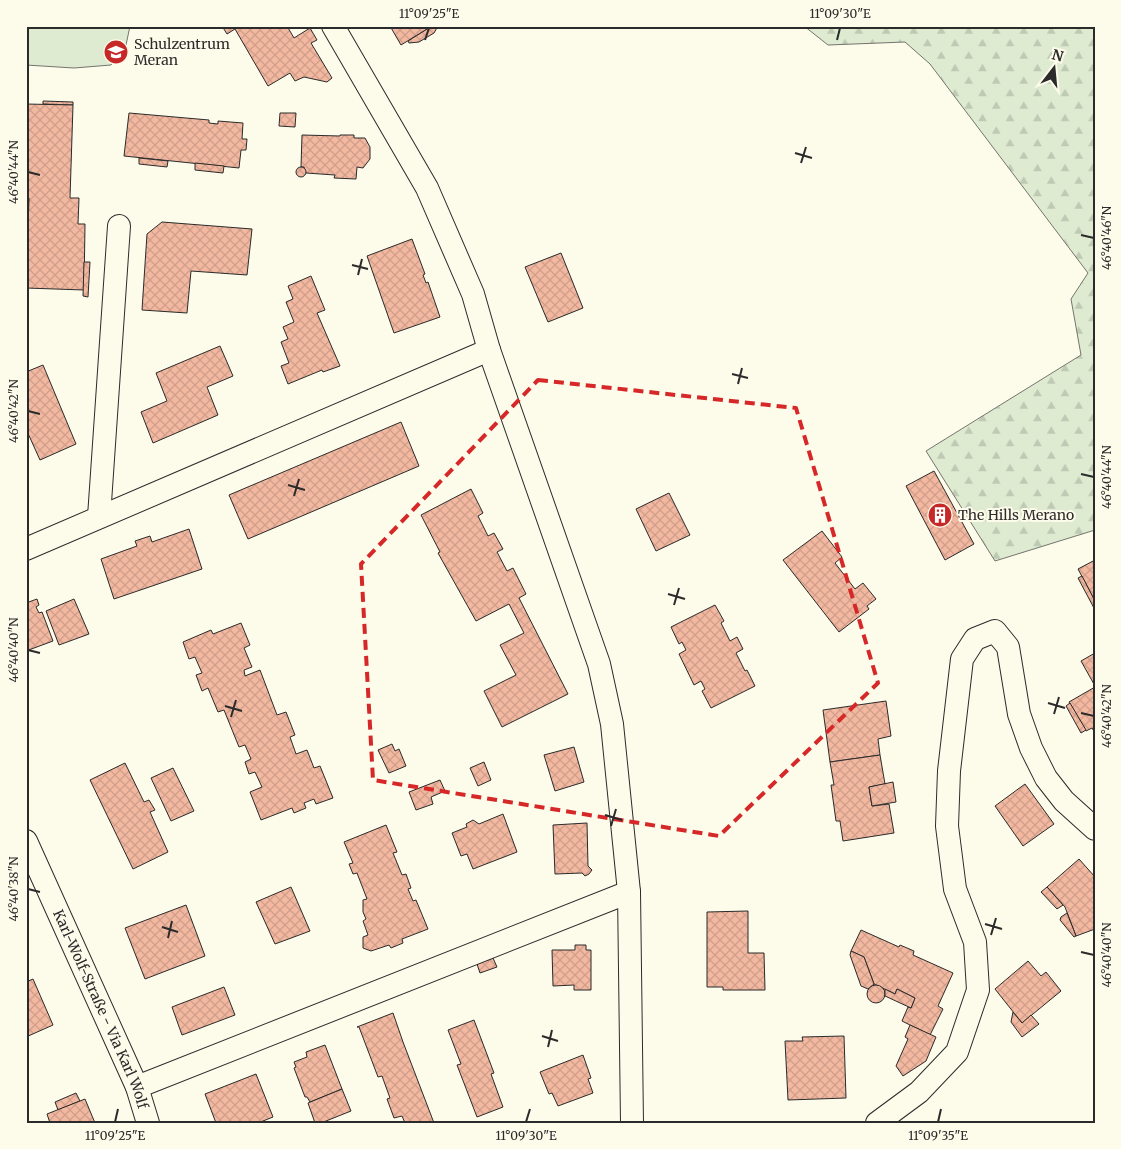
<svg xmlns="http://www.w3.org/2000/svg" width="1121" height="1149" font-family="Merriweather,serif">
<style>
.forest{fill:url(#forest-firs);stroke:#74746e}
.pitch{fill:#deebd1;stroke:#74746e}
.building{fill:url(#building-cross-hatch);stroke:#2b2b2b}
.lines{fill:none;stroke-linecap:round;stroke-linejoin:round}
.street-casing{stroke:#2b2b2b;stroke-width:24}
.street{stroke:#fdfbea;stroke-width:22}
.marked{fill:none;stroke:#d62828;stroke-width:4;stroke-dasharray:10 6;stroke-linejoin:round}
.ticks{fill:none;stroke:#2b2b2b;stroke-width:2}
.labels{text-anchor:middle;stroke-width:4;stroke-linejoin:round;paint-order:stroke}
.poi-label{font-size:14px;fill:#2b2b2b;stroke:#fdfbea;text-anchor:start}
.street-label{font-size:14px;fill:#2b2b2b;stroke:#fdfbea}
.neatline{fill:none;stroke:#2b2b2b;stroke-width:2}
.ticks-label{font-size:12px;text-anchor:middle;fill:#2b2b2b}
</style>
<defs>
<pattern id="forest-firs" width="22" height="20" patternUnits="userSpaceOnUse" patternTransform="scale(1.25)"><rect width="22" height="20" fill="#deebd1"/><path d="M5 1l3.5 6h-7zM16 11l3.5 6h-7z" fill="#bfcab4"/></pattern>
<pattern id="building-cross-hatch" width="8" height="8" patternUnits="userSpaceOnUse" patternTransform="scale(1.25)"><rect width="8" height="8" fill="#f2b8a0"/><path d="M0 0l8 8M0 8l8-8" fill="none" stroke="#d09e8a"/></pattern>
</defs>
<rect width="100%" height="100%" fill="#fdfbea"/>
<polygon class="forest" points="804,26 1095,26 1095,530 995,561 926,451 1081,355 1071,299 1088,273 930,64 905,42 828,45"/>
<polygon class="pitch" points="26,26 130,26 126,45 111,65 74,68 26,65"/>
<g class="building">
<polygon points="222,26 287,26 294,38 310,28 317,40 311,43 332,78 327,82 304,77 295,81 290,73 268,86 235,29 227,34"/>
<polygon points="390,26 432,26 401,45"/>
<polygon points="432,26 438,26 434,33 419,42 409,43 408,41"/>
<polygon points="43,101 73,102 73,105 43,104"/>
<polygon points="26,104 73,105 70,198 79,198 78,224 85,224 84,290 26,288 29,198 26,198"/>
<polygon points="129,113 209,120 209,123 218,124 218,121 243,123 242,139 247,139 246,150 241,150 239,168 124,156"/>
<polygon points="280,113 296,113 295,127 279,126"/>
<polygon points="302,135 340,136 340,135 354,135 354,138 365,138 370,147 370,159 363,168 357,167 356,179 334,178 335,175 306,173 304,167 301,167"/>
<polygon points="139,158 168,161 167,167 139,164"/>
<polygon points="195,163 224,166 223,173 195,170"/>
<circle cx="301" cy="172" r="5"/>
<polygon points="162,222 252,229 247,275 191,271 187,313 142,310 147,234"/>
<polygon points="412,239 425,274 423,275 426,283 428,282 440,317 394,333 367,256"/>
<polygon points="561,253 583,308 548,322 525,267"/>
<polygon points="84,262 90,262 88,297 83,296"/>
<polygon points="311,276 325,310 317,313 340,366 323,372 322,370 288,384 281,366 289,363 281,342 288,339 283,327 294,322 286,302 293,299 288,286"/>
<polygon points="220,346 233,376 207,387 218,415 153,443 141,412 167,401 156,373"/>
<polygon points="43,365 76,444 40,460 26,429 26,372"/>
<polygon points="401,422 419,466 248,539 229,495"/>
<polygon points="934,471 974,544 945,560 906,486"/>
<polygon points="471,489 483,513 478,516 488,536 494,533 503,549 497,552 507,571 513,568 526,594 519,598 568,694 502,727 484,691 516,675 500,645 524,633 509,604 476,621 438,553 440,552 421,515"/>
<polygon points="669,493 690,535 656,551 636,509"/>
<polygon points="189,529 202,569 114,599 101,559 137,546 135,541 150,536 152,542"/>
<polygon points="822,531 842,557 835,563 855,589 863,583 876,599 867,606 869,609 839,632 783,560"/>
<polygon points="1095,560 1095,601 1078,569"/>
<polygon points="1082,576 1095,601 1095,610 1078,578"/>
<polygon points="37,599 39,605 36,607 39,613 42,612 53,641 26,651 26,603"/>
<polygon points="74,599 89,634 59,645 46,611"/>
<polygon points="715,605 724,621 721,623 730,641 737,637 743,649 736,653 745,671 747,670 755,686 711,708 702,691 705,689 701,681 694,685 679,654 686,650 682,642 679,644 671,627"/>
<polygon points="241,623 250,645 244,648 252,667 244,670 245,676 260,670 277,715 286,712 295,735 290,737 296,754 307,750 314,768 320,766 333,798 316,804 314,799 304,803 306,808 294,813 292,808 261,820 250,792 262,787 255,772 249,774 245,762 251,759 245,745 239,747 224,710 218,712 208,688 202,691 196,675 202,673 195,657 189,659 183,642 211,630 213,634"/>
<polygon points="1095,653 1095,686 1081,661"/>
<polygon points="1095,687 1095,733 1092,728 1086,731 1069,702"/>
<polygon points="886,701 891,736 878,739 880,755 830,762 823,710"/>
<polygon points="1070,703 1086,730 1081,733 1066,706"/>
<polygon points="392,744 395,751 399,749 406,766 389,773 378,750"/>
<polygon points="574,747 584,782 555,791 544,755"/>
<polygon points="880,755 885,784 869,787 872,806 889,804 894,833 843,841 840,821 836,821 831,785 834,785 830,762"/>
<polygon points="484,762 491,780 478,786 470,768"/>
<polygon points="125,763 144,802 149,800 155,810 150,812 168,852 133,869 90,780"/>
<polygon points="173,768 194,811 171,821 151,778"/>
<polygon points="440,780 445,791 431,797 433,804 416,810 409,792"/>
<polygon points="893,782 896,802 872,806 869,787"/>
<polygon points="1025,784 1054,824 1023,846 995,806"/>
<polygon points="503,814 517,852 473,869 467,854 461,856 452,833 467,827 466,824 473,820 479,824"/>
<polygon points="587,823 588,866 592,870 589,874 585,876 582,873 555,874 553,825"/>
<polygon points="386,825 397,852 393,853 402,875 406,874 411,888 408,889 413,901 416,900 428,929 402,939 403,943 391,948 389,945 371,951 363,948 363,937 368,935 363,921 366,919 363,912 363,900 367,899 357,873 353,874 349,864 353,863 344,842"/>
<polygon points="1079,859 1095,877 1095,929 1076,936 1065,907 1047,887"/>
<polygon points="291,887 310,931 275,944 256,902"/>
<polygon points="1047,887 1063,905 1057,909 1041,892"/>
<polygon points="186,905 205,956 145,979 125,928"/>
<polygon points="748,911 748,953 764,953 765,990 723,990 723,987 707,987 707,912"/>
<polygon points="1067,913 1076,936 1074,937 1060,920 1061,917"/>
<polygon points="861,930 899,947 900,945 914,951 913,955 953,973 938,1006 943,1009 930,1035 902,1021 908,1007 911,1008 915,998 897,989 895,994 874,984 864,957 851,951"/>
<polygon points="575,945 586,945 586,950 591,950 591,990 574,990 574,985 553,986 552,950 575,950"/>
<polygon points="851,951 864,957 874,984 868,989 861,986 850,955"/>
<polygon points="493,958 497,967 480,973 477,964"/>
<polygon points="1028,961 1041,976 1046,972 1061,991 1022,1023 995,989"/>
<polygon points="33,979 53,1025 26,1037 26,982"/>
<circle cx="876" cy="994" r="9"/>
<polygon points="224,987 235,1015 182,1035 172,1007"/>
<polygon points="885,989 895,994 897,989 915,998 911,1008 885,996"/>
<polygon points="1013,1012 1022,1023 1031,1015 1039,1024 1022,1037 1011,1022"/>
<polygon points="393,1013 403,1042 434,1123 405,1123 402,1116 394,1118 387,1099 390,1098 382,1076 378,1077 359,1027 357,1027"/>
<polygon points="474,1020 494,1073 491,1074 503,1107 477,1117 457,1065 461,1064 448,1030"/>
<polygon points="910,1025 936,1037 926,1061 903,1076 896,1066 908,1039 905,1037"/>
<polygon points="844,1036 846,1098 788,1100 785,1041 803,1041 802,1037"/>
<polygon points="325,1045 342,1089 310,1102 307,1097 305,1097 294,1068 296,1067 294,1062 307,1057 306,1052"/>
<polygon points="583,1055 591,1078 588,1079 593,1093 558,1106 552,1093 549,1094 540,1072"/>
<polygon points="256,1074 273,1117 258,1123 216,1123 205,1094"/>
<polygon points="342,1089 351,1111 321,1123 315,1123 308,1103"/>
<polygon points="76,1093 80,1101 58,1110 55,1102"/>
<polygon points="85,1099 95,1123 50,1123 47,1114"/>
</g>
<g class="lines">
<defs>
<g id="street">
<polyline points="333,26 427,188 473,294 489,350 599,664 612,724 629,892 632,1123"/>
<polyline points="99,517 119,226"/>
<polyline points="26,549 489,350"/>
<path id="s1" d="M26,841L137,1087L148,1123"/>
<polyline points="137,1087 629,892"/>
<polyline points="877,1123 919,1092 957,1052 978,990 975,942 955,889 947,826 949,771 962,659 975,639 995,631 1008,647 1019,714 1031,748 1046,778 1064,801 1095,829"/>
</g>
</defs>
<use href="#street" class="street-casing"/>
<use href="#street" class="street"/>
</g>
<path class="marked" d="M538,380L796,408L878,683L719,836L373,780L361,564Z"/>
<path class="ticks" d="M425,40L429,28M837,40L840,28M795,153L812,158M801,163L806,147M28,172L40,175M1081,235L1094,238M352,265L368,269M358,275L362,259M732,374L748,378M738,384L742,368M28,411L40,414M1081,474L1094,477M288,485L305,490M294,496L299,479M668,594L685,599M674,605L679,588M28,650L40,653M1048,703L1065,708M225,706L242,711M1081,713L1094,716M1054,714L1059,697M231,717L236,700M605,815L622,820M611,826L616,809M28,889L40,892M985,924L1002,929M162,927L178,932M991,935L996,918M168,938L172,921M1081,952L1094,955M542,1036L558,1041M548,1047L552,1030M115,1122L118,1109M526,1122L530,1109M938,1122L941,1109"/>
<defs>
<symbol id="school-disc" viewBox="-11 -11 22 22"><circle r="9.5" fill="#c62828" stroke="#fdfbea"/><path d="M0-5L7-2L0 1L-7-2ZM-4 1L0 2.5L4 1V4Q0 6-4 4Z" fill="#fff"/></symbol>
<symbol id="building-disc" viewBox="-11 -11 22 22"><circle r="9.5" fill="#c62828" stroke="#fdfbea"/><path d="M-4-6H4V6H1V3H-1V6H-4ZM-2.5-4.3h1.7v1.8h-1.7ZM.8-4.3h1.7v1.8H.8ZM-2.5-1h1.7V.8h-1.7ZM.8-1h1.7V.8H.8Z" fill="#fff"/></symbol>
</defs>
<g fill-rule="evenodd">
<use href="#school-disc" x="102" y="38" width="28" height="28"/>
<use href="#building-disc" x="926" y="501" width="28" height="28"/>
</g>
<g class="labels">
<g class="poi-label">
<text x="134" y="49">Schulzentrum<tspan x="134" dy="16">Meran</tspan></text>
<text x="958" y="520">The Hills Merano</text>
</g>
<g class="street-label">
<text dy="5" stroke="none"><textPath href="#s1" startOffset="184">Karl-Wolf-Straße - Via Karl Wolf</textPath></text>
</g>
</g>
<rect width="1121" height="1149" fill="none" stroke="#fdfbea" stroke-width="55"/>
<g transform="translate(1054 68) rotate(16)" stroke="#fdfbea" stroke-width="4" paint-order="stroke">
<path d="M0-4L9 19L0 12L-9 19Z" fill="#2b2b2b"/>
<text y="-8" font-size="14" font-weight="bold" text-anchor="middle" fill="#2b2b2b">N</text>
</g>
<rect x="28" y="28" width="1066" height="1094" class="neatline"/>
<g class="ticks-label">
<text x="429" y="18">11°09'25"E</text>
<text x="840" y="18">11°09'30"E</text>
<text transform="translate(14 172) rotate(-90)" y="4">46°40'44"N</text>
<text transform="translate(1107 238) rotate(-90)" y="4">46°40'46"N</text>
<text transform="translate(14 411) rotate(-90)" y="4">46°40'42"N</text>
<text transform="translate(1107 477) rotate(-90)" y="4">46°40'44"N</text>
<text transform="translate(14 650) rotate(-90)" y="4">46°40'40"N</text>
<text transform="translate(1107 716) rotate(-90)" y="4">46°40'42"N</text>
<text transform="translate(14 889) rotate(-90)" y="4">46°40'38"N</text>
<text transform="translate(1107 955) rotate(-90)" y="4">46°40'40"N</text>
<text x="115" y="1140">11°09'25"E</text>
<text x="526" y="1140">11°09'30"E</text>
<text x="938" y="1140">11°09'35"E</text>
</g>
</svg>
